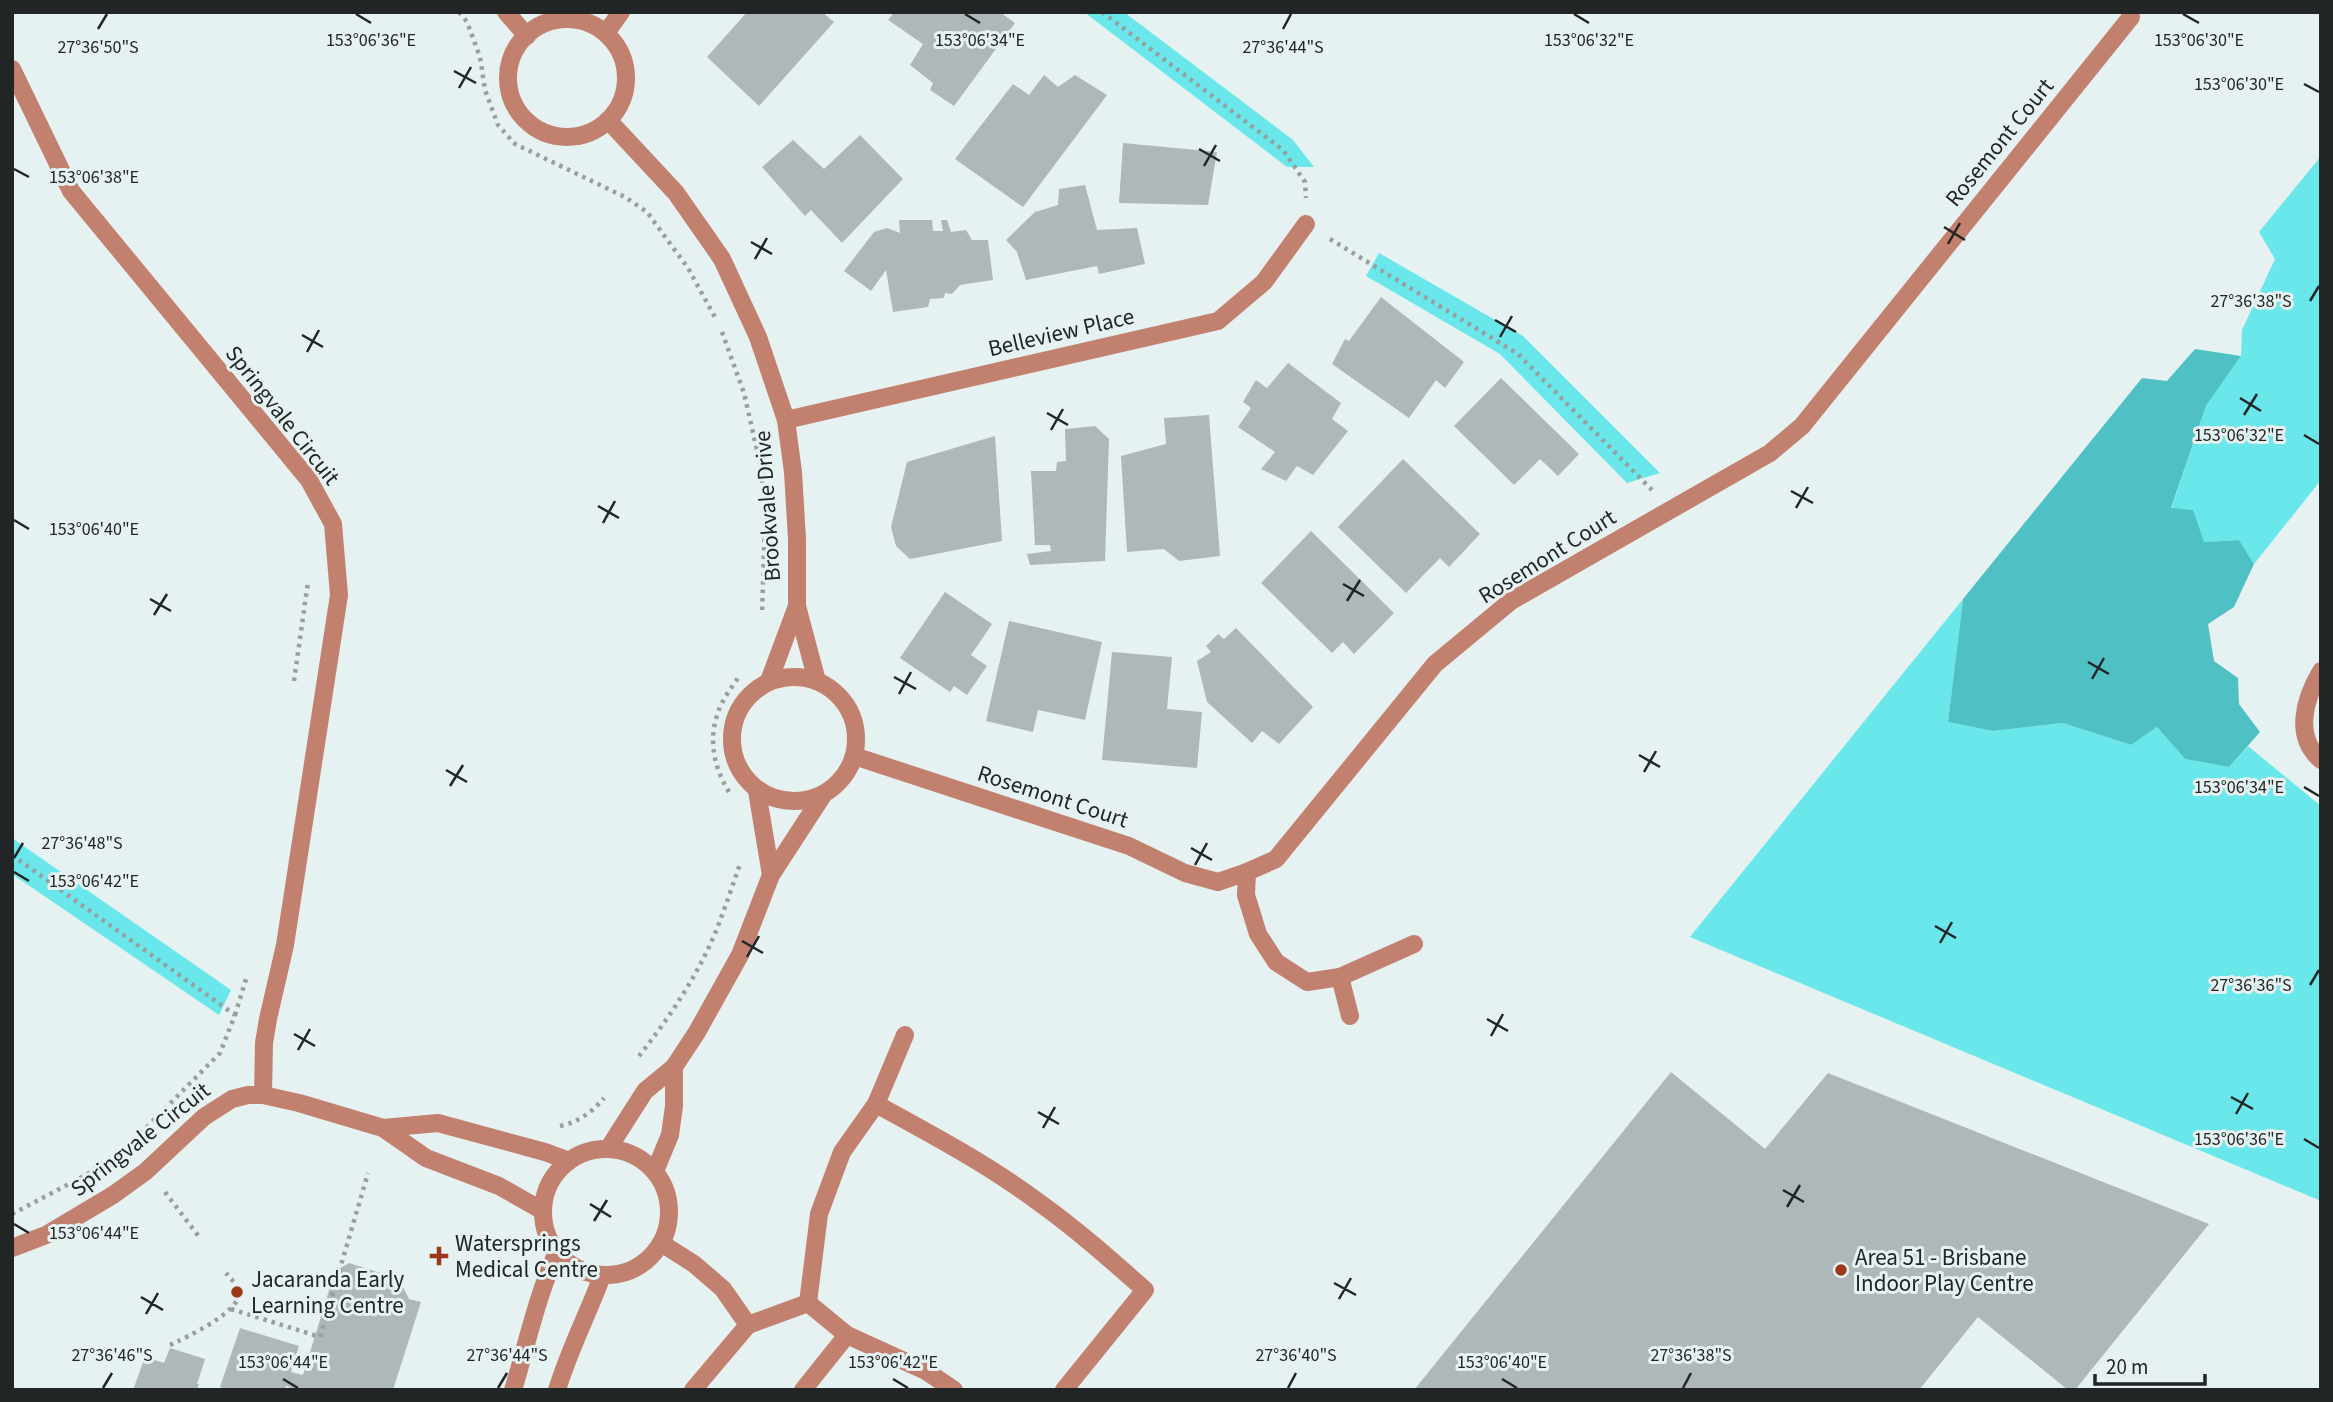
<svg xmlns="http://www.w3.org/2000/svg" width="2333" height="1402" font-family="'Source Sans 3',sans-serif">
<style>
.green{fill:#69e7eb}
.forest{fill:#4fc1c5}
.building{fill:#aeb8b8}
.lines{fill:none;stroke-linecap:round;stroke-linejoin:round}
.path{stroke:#979f9f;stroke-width:4.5;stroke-dasharray:3.5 5;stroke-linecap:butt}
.service{stroke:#c2816f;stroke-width:18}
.minor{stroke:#c2816f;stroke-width:18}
.ticks{fill:none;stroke:#212525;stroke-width:2.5}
.poi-dot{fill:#9f3819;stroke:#e6f1f1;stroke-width:2.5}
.labels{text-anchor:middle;stroke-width:6;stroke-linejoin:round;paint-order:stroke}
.street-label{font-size:23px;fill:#212525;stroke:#e6f1f1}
.poi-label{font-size:23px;fill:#212525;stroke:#e6f1f1;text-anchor:start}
.ticks-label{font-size:18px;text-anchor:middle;fill:#212525;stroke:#e6f1f1;stroke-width:6;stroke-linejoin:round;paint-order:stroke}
</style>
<rect width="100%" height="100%" fill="#e6f1f1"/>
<g class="green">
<polygon points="1084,12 1124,12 1293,140 1314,167 1287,167"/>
<polygon points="2321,156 2321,480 2254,564 2239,540 2204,542 2171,509 2206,406 2241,356 2242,330 2275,259 2259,232"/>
<polygon points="1379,253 1523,336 1660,473 1627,483 1500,354 1366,276"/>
<polygon points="1963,599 1948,722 1993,731 2063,723 2131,745 2157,727 2185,759 2229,767 2248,746 2321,806 2321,1201 1690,937"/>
<polygon points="12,838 231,990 219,1015 12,874"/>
</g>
<polygon class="forest" points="2195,349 2241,356 2206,406 2171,508 2193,510 2204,542 2239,540 2254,564 2234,607 2208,624 2214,661 2238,678 2239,704 2260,732 2229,767 2185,759 2157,727 2131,745 2063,723 1993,731 1948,722 1963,599 2142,378 2167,381"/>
<g class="building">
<polygon points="747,12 822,12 834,22 759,106 707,57"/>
<polygon points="894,12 1000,12 1015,23 954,106 930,90 933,83 910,65 923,44 888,20"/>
<polygon points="1044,75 1058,87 1075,75 1107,95 1023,207 955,159 1013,84 1029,95"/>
<polygon points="860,135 903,179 842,243 811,210 805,216 762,167 793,140 824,169"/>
<polygon points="1123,143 1217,152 1208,205 1119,203"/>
<polygon points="1085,185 1097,230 1137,228 1145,264 1099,274 1097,266 1026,280 1017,252 1006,240 1035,212 1058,205 1059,189"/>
<polygon points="899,220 932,220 933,231 943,231 941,220 947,220 951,232 966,230 972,240 988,240 993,280 960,285 952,294 945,293 944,298 930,299 928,307 893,312 886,270 871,291 844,271 874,232 887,228 900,233"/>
<polygon points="1381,297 1464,362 1445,388 1436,380 1409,418 1332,364 1345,339 1349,341"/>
<polygon points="1288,363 1341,403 1332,419 1348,431 1313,475 1297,466 1286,481 1261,469 1275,452 1238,427 1251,408 1243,402 1256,380 1267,388"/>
<polygon points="1501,378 1579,454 1558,476 1540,459 1514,485 1454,426"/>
<polygon points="1209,415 1220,556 1179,561 1164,549 1127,552 1121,456 1166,444 1164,418"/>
<polygon points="1095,426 1109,439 1105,561 1030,565 1027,554 1051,551 1050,545 1035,545 1031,471 1056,471 1057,462 1066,461 1065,429"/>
<polygon points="995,436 1002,541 910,559 896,546 891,527 907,462"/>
<polygon points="1403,459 1480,534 1449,567 1440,558 1406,593 1338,527"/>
<polygon points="1311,531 1394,613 1354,654 1343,642 1332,653 1261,583"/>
<polygon points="945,592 992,624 971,655 987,666 967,695 954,686 950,692 900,658"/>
<polygon points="1009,621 1102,642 1085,720 1038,710 1033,732 986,721"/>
<polygon points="1236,628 1313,707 1279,744 1262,731 1252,743 1207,702 1197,661 1211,652 1206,646 1218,634 1224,639"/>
<polygon points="1112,652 1172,657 1167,709 1202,712 1197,768 1102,760"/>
<polygon points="1671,1072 1765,1149 1828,1073 2209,1224 2075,1390 2068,1390 1978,1317 1919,1390 1414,1390"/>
<polygon points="349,1263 399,1279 409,1299 421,1302 393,1390 297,1390 286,1386 285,1390 229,1390 220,1387 240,1328 299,1346 291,1372 303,1375 335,1271"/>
<polygon points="170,1348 205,1359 197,1384 199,1384 197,1390 133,1390 145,1357 164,1363"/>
</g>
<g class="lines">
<g class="path">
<polyline points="459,12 467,22 480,57 485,90 498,125 515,144 625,197 647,212 688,268 717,321"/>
<polyline points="1102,12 1283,150 1305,182 1306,198"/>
<polyline points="1330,239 1518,354 1652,490"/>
<polyline points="722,332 744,393 761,468 765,518 762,615"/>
<polyline points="294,681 308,582"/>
<path d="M729,792C712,765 707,733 722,703C727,693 734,684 740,675"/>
<polyline points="12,855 235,1015 220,1053 140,1134"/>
<polyline points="235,1015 246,979"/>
<path d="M639,1056C670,1017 700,972 718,926C726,905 733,884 740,864"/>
<path d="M560,1126C579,1122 592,1112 604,1098"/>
<polyline points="165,1192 200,1238"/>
<polyline points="12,1214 86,1175 129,1145"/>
<polyline points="231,1309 320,1337 368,1173"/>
<path d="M170,1345C185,1338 243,1311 239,1291C238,1285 230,1278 226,1273"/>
</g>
<g class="service">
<path d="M2321,671C2305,698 2293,736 2321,760"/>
<polyline points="1340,977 1350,1016"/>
<path d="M876,1104C931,1134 987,1164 1037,1201C1075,1228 1110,1259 1145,1290L1064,1390"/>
<polyline points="661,1243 694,1264 723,1289 748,1325 693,1390"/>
<polyline points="808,1303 847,1335 926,1371 954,1390"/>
<polyline points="748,1325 808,1303 819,1214 842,1152 876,1104 905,1035"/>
<polyline points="803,1390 847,1335"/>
</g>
<g class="minor">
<polyline points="506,12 527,36"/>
<circle cx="567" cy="78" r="59"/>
<polyline points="606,33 621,12"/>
<polyline points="12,69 71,191 309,480 333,524 339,595 285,945 268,1019 264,1043 263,1095"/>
<polyline points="608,120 676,193 722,259 758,337 786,420 793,472 797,539 797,606 817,681"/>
<polyline points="786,420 1218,321 1264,282 1306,224"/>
<circle cx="794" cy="739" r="62"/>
<polyline points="769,681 797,606"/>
<polyline points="854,756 1129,846 1185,873 1218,882 1247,872 1276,859 1435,664 1511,601 1770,453 1802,426 2131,17"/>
<polyline points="757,791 771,875"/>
<polyline points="1247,872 1246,895 1258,934 1276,962 1307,982 1340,977 1414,944"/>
<polyline points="383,1128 438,1123 545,1152 569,1161"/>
<circle cx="606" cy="1212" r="63"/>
<polyline points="608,1149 645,1091 674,1067 697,1032 740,955 771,875 823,795"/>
<polyline points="655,1171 670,1135 674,1106 674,1067"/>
<polyline points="12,1248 46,1235 113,1195 145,1172 204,1117 232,1099 248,1095 263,1095 299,1103 383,1128 426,1158 499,1186 543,1211"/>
<path d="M513,1390C527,1344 537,1296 557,1252"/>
<path d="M557,1390C569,1350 588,1314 602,1276"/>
</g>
</g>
<path class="ticks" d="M356,14L371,23M965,14L980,23M1574,14L1589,23M2183,14L2199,23M98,29L107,14M1283,29L1291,14M454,71L476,83M2304,84L2319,92M459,88L471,67M1199,149L1220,161M1204,166L1216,145M14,169L29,177M1944,227L1965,240M751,242L772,254M1948,244L1960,223M755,259L767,238M2310,301L2319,286M1495,320L1516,332M302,335L323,347M1500,337L1512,316M307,352L319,330M2240,398L2261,411M1047,413L1068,425M2244,415L2257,394M1051,430L1063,409M2304,435L2319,444M1791,491L1813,503M598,506L619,518M1796,508L1808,487M14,520L29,529M603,523L615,501M1343,584L1364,596M150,599L171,611M1347,601L1360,580M154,615L167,594M2088,662L2109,674M894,677L916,689M2092,679L2104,658M899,694L911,672M1639,755L1660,767M446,770L467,782M1644,772L1656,751M450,786L463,765M2304,787L2319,796M1191,848L1212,860M14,858L23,843M1195,865L1207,843M14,872L29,881M1935,926L1956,938M742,941L763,953M1940,943L1952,922M747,957L759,936M2310,985L2319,970M1487,1019L1508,1031M294,1034L315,1046M1491,1036L1503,1014M298,1050L310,1029M2231,1097L2253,1109M1038,1112L1059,1124M2236,1114L2248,1093M1043,1128L1055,1107M2304,1139L2319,1148M1783,1190L1804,1202M590,1204L611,1217M1787,1207L1800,1185M594,1221L607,1200M14,1224L29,1233M1334,1283L1356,1295M141,1297L163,1310M1339,1299L1351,1278M146,1314L158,1293M283,1379L298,1388M893,1379L908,1388M1502,1379L1517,1388M103,1388L112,1373M498,1388L507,1373M1288,1388L1296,1373M1683,1388L1691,1373"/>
<g class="poi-dot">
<path d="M435.5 1245.5h7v7h7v7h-7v7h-7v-7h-7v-7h7z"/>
<circle cx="1841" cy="1270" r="7"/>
<circle cx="237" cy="1292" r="7"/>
</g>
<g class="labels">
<g class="street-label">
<text transform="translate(1999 142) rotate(-51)" y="8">Rosemont Court</text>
<text transform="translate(1061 332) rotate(-13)" y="8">Belleview Place</text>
<text transform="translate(283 415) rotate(52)" y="8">Springvale Circuit</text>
<text transform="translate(767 506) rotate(-94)" y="8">Brookvale Drive</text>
<text transform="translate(1547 556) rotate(-32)" y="8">Rosemont Court</text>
<text transform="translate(1053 796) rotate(18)" y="8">Rosemont Court</text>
<text transform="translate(140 1139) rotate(-38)" y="8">Springvale Circuit</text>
</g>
<g class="poi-label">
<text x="455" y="1251">Watersprings<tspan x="455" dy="26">Medical Centre</tspan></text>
<text x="1855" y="1265">Area 51 - Brisbane<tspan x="1855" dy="26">Indoor Play Centre</tspan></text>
<text x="251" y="1287">Jacaranda Early<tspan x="251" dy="26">Learning Centre</tspan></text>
</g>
</g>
<g class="ticks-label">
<text x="980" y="46">153°06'34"E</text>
<text x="371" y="46">153°06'36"E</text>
<text x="1589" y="46">153°06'32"E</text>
<text x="2199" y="46">153°06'30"E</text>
<text x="98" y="53">27°36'50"S</text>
<text x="1283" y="53">27°36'44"S</text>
<text x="2239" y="90">153°06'30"E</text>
<text x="94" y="183">153°06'38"E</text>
<text x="2251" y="307">27°36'38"S</text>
<text x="2239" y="441">153°06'32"E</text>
<text x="94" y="535">153°06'40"E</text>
<text x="2239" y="793">153°06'34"E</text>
<text x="82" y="849">27°36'48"S</text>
<text x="94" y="887">153°06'42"E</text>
<text x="2251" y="991">27°36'36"S</text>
<text x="2239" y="1145">153°06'36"E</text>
<text x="94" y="1239">153°06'44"E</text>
<text x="112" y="1361">27°36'46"S</text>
<text x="507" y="1361">27°36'44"S</text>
<text x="1296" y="1361">27°36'40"S</text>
<text x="1691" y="1361">27°36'38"S</text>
<text x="283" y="1368">153°06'44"E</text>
<text x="893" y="1368">153°06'42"E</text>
<text x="1502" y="1368">153°06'40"E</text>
</g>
<rect width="2333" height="1402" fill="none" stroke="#212525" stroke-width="28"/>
<path d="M2095 1374v10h110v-10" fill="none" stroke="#212525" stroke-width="3.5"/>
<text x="2106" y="1374" font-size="21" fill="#212525" stroke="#e6f1f1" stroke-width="5" paint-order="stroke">20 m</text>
</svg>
